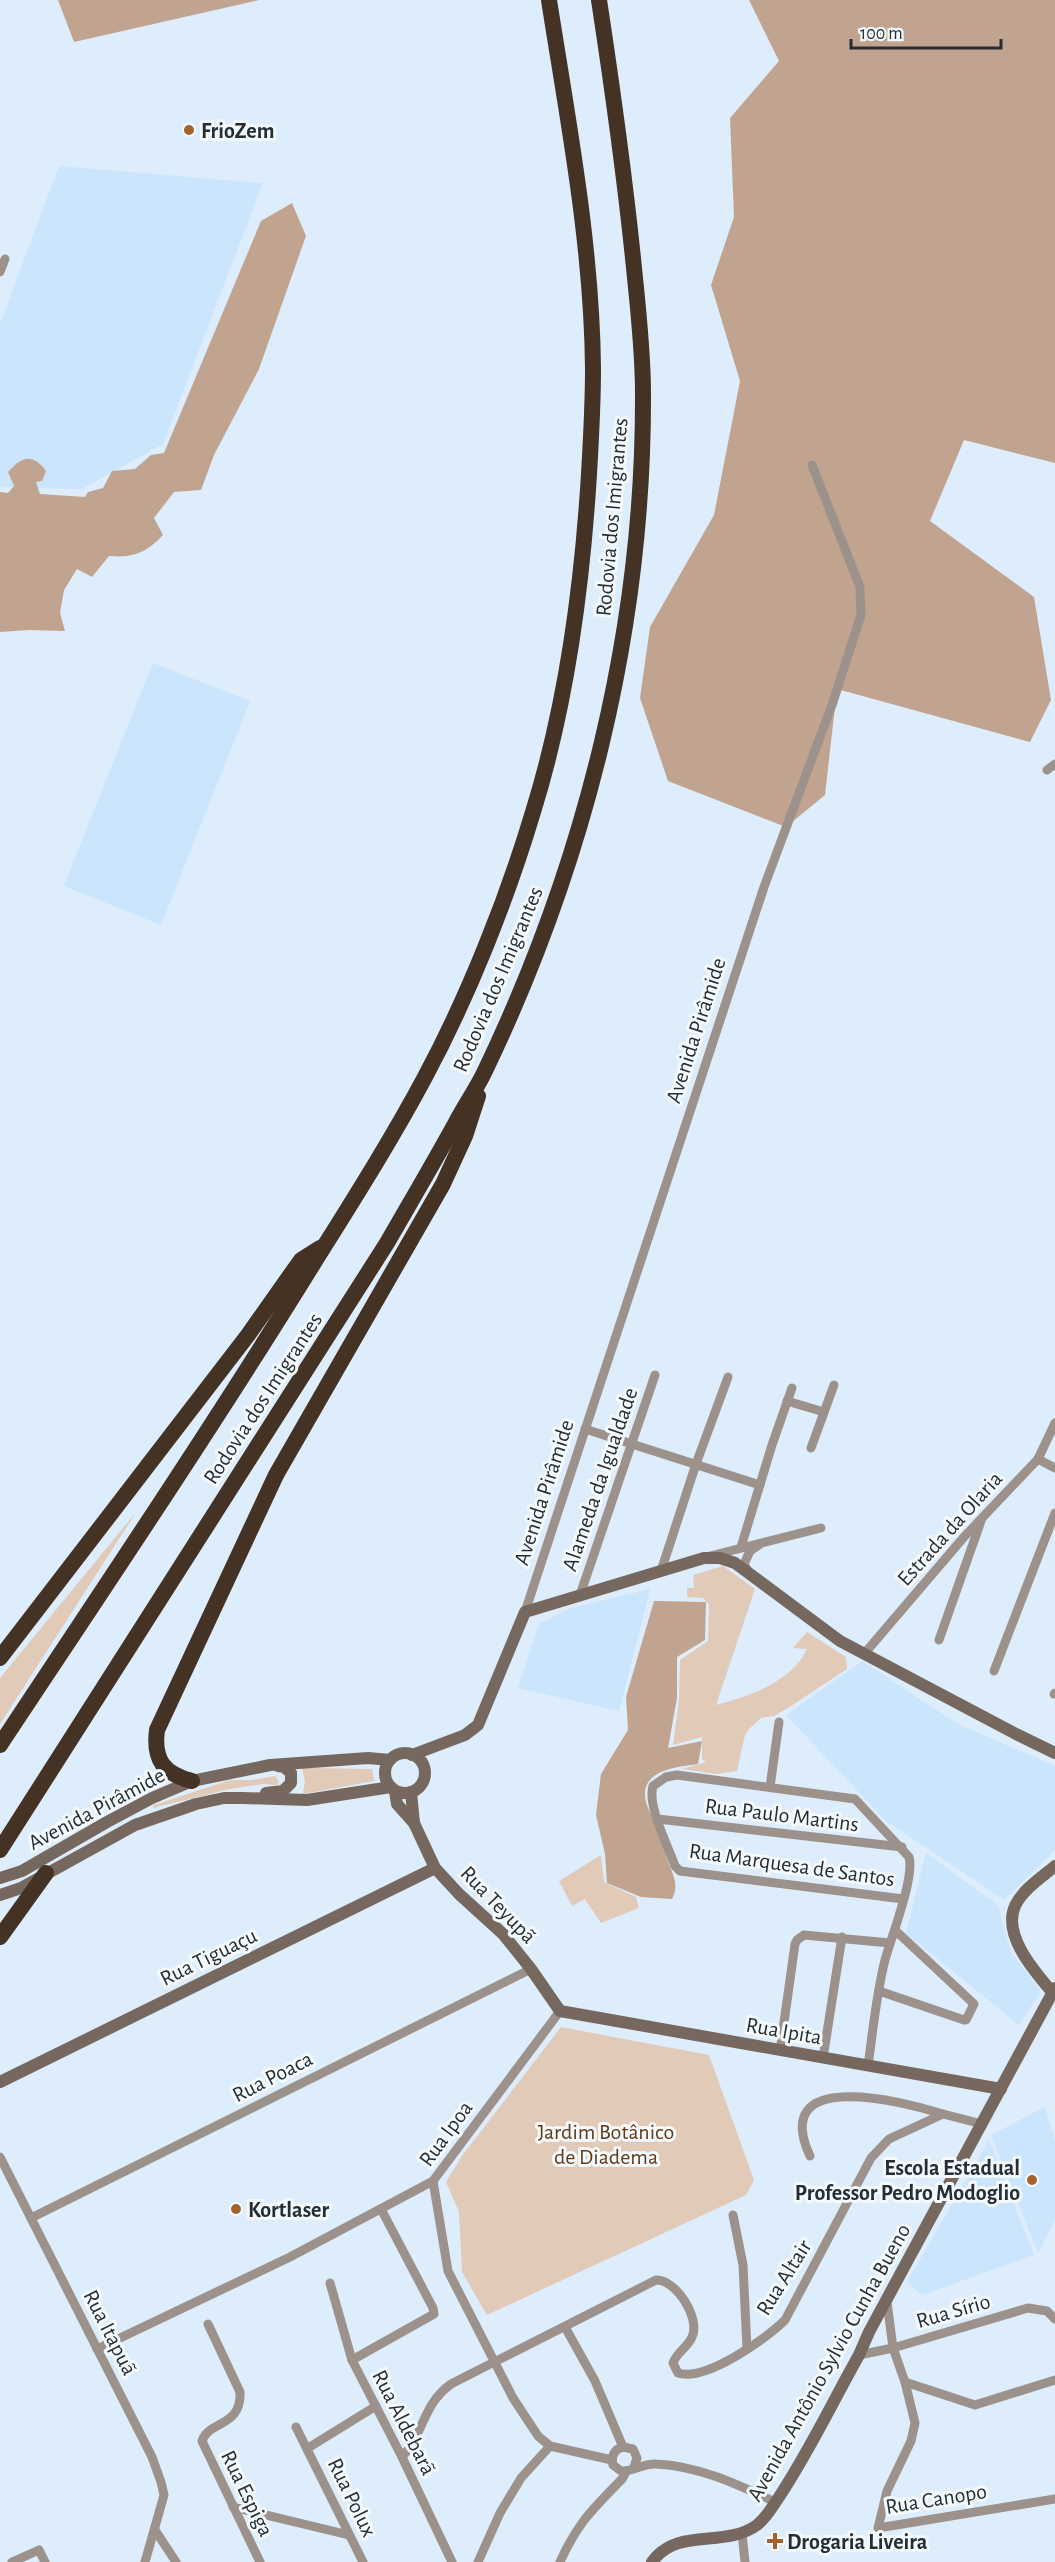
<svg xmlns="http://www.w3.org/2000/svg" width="1055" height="2562" font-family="'Alegreya Sans',sans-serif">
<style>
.built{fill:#cbe5fd}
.green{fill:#e2cab8}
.forest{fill:#c1a490}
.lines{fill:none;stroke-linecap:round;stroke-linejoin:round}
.street{stroke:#9c928b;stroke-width:9}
.secondary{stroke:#76685f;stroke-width:12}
.highway{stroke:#443225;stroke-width:16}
.poi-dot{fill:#a3622c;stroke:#f4f9fc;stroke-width:2}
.labels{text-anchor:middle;stroke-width:6;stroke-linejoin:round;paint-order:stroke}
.poi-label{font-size:22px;font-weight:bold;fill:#262d34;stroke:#f4f9fc;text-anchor:start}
.street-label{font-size:22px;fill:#262d34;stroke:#f4f9fc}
.park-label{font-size:22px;fill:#633b19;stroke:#f4f9fc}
</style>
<rect width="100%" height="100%" fill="#ddedfc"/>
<g class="built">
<polygon points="59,166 263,183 163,444 82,489 0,487 0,324"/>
<polygon points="153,663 250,701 161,925 64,886"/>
<polygon points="650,1589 619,1711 518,1688 539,1624 568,1609"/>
<polygon points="862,1661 958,1724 1055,1766 1055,1850 1004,1900 885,1820 786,1715"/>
<polygon points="926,1853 998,1905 1011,1952 1041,1991 1019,2025 906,1933"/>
<polygon points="1045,2107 1055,2140 1055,2220 1038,2253 991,2135"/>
<polygon points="989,2140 1034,2255 922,2295 907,2282"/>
</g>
<g class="green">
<polygon points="137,1511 0,1724 0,1678"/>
<path d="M723,1566L755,1589L716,1705C749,1696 792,1682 807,1649L793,1648L807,1632L846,1657L847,1669L791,1706L774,1716L761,1718L749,1729L745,1735L737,1771L716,1774L682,1769L706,1762L702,1759V1737L673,1745L679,1700L680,1660L708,1641L709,1604L703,1598L687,1597V1588H694L693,1575Z"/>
<polygon points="302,1768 372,1769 374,1781 303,1794 305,1781"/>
<polygon points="275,1776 279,1781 277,1785 263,1784 230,1789 153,1808 154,1805 230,1780 251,1780"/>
<polygon points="601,1855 604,1882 636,1897 639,1908 601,1923 585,1899 572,1906 559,1881"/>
<polygon points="561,2027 709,2055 754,2180 746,2195 487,2315 462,2272 459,2212 446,2182 462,2156"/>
</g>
<g class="forest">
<polygon points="58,0 259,0 74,42"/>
<polygon points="749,0 1055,0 1055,463 964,440 930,521 1034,597 1051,700 1030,742 837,689 825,795 786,827 668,781 640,698 650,627 714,515 740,381 711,285 734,217 730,118 779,61"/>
<path d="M292,203L306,236L259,369L214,455L201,490L174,492L154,518L163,535C146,553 133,558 109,556L92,577L77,569L64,590L60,613L65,631L29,630L0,632V492L8,493L14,486L8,472C22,456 33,453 46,471L42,481L36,482L40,494L85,497L88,492L103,488L112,471L135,469L151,455L164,453L261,221Z"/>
<path d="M654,1601L706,1602L705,1640L677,1657V1698L668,1748L702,1741L698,1764C677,1767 638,1770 646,1802C648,1810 653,1817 656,1824C661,1837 664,1851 669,1864C674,1877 679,1886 672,1899L641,1897L607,1883L605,1854L596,1815L601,1774L628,1730L626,1697Z"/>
</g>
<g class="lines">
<g class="street">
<polyline points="0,272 5,259"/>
<polyline points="1047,770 1055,764"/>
<polyline points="787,1401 824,1412"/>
<polyline points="585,1429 760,1485"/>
<polyline points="811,1448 834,1385"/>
<polyline points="1038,1459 1055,1468"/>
<polyline points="741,1547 772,1445 792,1388"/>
<polyline points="710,1556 821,1528"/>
<polyline points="661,1571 696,1464 728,1377"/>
<polyline points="748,1571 744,1564 750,1551 759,1545"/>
<polyline points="580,1595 655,1375"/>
<polyline points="525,1612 764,887 832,705 861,615 860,587 812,465"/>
<polyline points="939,1640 981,1521"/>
<polyline points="864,1654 964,1537 1038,1459 1055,1423"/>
<polyline points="994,1671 1055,1513"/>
<polyline points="1054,1694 1055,1693"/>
<polyline points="770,1787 779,1722"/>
<polyline points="658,1819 902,1847"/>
<polyline points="879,1991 964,2020 966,2020 974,2004 896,1931"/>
<polyline points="560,2011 433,2181 448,2271 513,2398 538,2436 550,2446 612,2460"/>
<polyline points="780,2051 795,1944 797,1940 804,1935 890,1943"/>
<polyline points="823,2058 842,1937"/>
<path d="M868,2066C873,2031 876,1995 885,1960C891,1938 915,1877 909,1857L855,1799L677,1775L666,1777L653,1786C647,1806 668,1846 675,1866L680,1871L903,1899"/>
<path d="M810,2156C769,2067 902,2101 943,2114"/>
<polyline points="0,2157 152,2457 161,2482 164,2495 145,2562"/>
<polyline points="381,2209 433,2308 434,2314 352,2360 402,2457 452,2562"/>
<polyline points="733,2215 743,2265 747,2349"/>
<polyline points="31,2218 531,1969"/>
<polyline points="330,2283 352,2360"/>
<polyline points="887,2302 893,2348 905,2382 915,2423 911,2441 887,2491 878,2528 1055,2499"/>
<path d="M208,2324L240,2392C242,2427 208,2421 202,2441L260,2562"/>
<polyline points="565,2327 595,2381 623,2447"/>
<polyline points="97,2349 290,2257 433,2181"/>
<polyline points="859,2355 893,2348 1028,2308 1047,2311 1055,2319"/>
<polyline points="905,2382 975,2405 1055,2380"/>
<polyline points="296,2427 363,2562"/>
<polyline points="308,2448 376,2406"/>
<path d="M402,2457C425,2432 422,2405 451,2384L656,2280C676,2279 701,2319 692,2337C688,2347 677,2352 673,2363L678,2373C705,2382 766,2339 785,2320L871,2158L889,2139L943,2114L982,2124"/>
<path d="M634,2467L637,2458L633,2449L623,2447C614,2449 611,2456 613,2465L621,2471C633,2472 643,2463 656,2464C699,2466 737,2484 775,2502"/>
<polyline points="233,2507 349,2535"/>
<polyline points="155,2530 176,2562"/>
<polyline points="742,2533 745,2562"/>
<polyline points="12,2562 39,2550 45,2562"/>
<polyline points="478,2562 500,2513 521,2478 550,2446"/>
<path d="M560,2562C578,2522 593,2509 622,2479L626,2472"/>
</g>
<g class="secondary">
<circle cx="405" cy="1773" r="20"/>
<polyline points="412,1755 465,1735 478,1725 525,1612 704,1558 720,1558 735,1563 840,1641 1016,1734 1055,1753"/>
<polyline points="395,1791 397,1804 414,1823 435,1868 459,1894 503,1934 531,1969 560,2011 1001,2089"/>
<polyline points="411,1792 414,1823"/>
<polyline points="266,1793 283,1791 291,1783 291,1773 284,1767 278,1766"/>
<polyline points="0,1878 22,1871 107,1822 152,1798 192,1781 270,1765 368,1758 390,1760"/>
<polyline points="0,1895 21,1888 135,1825 196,1804 224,1798 243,1798 307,1800 391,1787"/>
<path d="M1052,1992C1035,1972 1002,1935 1015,1906C1022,1890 1042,1877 1055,1866"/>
<polyline points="0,2082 435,1868"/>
<path d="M652,2562C678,2526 724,2549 757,2525C766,2518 771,2509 777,2500C808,2454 832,2403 859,2355L869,2332L1055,1988"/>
</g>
<g class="highway">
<polyline points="0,1658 248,1335 301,1260 320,1248"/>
<path d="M0,1745C100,1594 201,1444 297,1290C341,1219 386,1150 425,1077C468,997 507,899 533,812C567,703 582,589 589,474C591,440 593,404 593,369C592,245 568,122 549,0"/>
<path d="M192,1781C164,1774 153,1760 157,1730L276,1475L443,1184L465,1136L478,1096"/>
<path d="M0,1850L387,1243C410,1203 433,1164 455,1124C464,1107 475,1091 484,1073C585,863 644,629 643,394C643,356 639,316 635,278C626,185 613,92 599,0"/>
<polyline points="0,1937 46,1873"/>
</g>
</g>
<g class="poi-dot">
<circle cx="189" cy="130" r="6"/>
<circle cx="1032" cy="2180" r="6"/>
<circle cx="236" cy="2209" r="6"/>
<path d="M772 2532h6v6h6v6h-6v6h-6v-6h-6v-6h6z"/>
</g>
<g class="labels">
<g class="poi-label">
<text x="201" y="138">FrioZem</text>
<text x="1020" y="2175" text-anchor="end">Escola Estadual<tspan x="1020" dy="25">Professor Pedro Modoglio</tspan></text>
<text x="248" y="2217">Kortlaser</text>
<text x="787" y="2549">Drogaria Liveira</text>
</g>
<g class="street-label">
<text transform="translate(611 517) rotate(-85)" y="8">Rodovia dos Imigrantes</text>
<text transform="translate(497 979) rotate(-67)" y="8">Rodovia dos Imigrantes</text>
<text transform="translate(695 1030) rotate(-72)" y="8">Avenida Pirâmide</text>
<text transform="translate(262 1398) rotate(-57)" y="8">Rodovia dos Imigrantes</text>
<text transform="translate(599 1479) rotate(-71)" y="8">Alameda da Igualdade</text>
<text transform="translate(543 1492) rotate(-72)" y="8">Avenida Pirâmide</text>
<text transform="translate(949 1528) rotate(-48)" y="8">Estrada da Olaria</text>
<text transform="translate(96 1808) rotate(-28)" y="8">Avenida Pirâmide</text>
<text transform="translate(782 1814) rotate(7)" y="8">Rua Paulo Martins</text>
<text transform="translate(792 1864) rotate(8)" y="8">Rua Marquesa de Santos</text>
<text transform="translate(499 1904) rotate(46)" y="8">Rua Teyupã</text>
<text transform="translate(208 1956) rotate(-26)" y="8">Rua Tiguaçu</text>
<text transform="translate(784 2030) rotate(10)" y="8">Rua Ipita</text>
<text transform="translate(272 2076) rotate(-27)" y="8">Rua Poaca</text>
<text transform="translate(445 2133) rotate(-54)" y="8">Rua Ipoa</text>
<text transform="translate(783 2277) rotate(-58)" y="8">Rua Altair</text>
<text transform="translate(953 2310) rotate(-16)" y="8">Rua Sírio</text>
<text transform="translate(111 2332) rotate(63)" y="8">Rua Itapuã</text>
<text transform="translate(828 2362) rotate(-61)" y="8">Avenida Antônio Sylvio Cunha Bueno</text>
<text transform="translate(405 2422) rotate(63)" y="8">Rua Aldebarã</text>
<text transform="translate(248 2493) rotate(64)" y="8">Rua Espiga</text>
<text transform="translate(353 2497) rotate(64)" y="8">Rua Polux</text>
<text transform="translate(936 2498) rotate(-9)" y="8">Rua Canopo</text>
</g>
<g class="park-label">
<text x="606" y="2139">Jardim Botânico<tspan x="606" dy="25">de Diadema</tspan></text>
</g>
</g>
<path d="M851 39v9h150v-9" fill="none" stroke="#262d34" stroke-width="3"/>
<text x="860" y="39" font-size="18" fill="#262d34" stroke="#f4f9fc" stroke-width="4.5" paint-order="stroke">100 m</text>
</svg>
